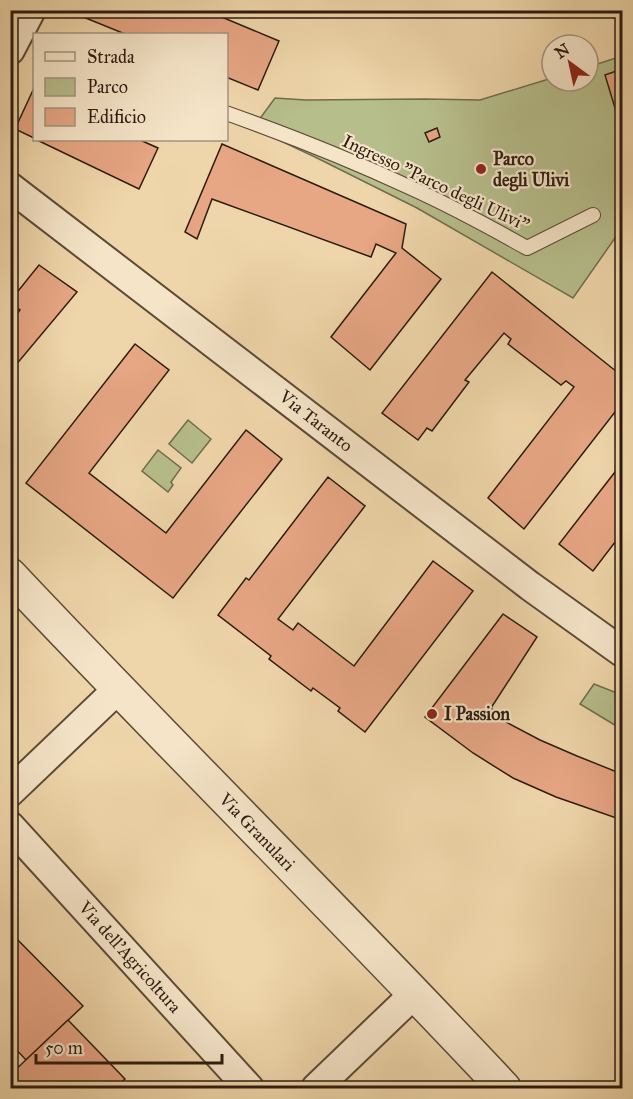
<svg xmlns="http://www.w3.org/2000/svg" width="633" height="1099" font-family="'IM FELL Great Primer',serif">
<style>
.green{fill:#b6be8b;stroke:#716c4e;stroke-width:1.5}
.building{fill:#e7a684;stroke:#2c1b10;stroke-width:1.5}
.lines{fill:none;stroke-linecap:round;stroke-linejoin:round}
.service-casing{stroke:#5d4a36;stroke-width:16}
.minor-casing{stroke:#5d4a36;stroke-width:32}
.tertiary-casing{stroke:#5d4a36;stroke-width:36}
.service{stroke:#f5e4c8;stroke-width:14}
.minor{stroke:#f5e4c8;stroke-width:28}
.tertiary{stroke:#f5e4c8;stroke-width:33}
.poi-dot{fill:#8f2418;stroke:#f5e4c8;stroke-width:2}
.labels{text-anchor:middle;stroke-width:4.5;stroke-linejoin:round;paint-order:stroke}
.poi-label{font-size:18px;font-weight:bold;fill:#2c1b10;stroke:#f5e4c8;text-anchor:start}
.street-label{font-size:18px;fill:#2c1b10;stroke:#f5e4c8}
</style>
<rect width="100%" height="100%" fill="#efd6aa"/>
<filter id="stains"><feTurbulence type="fractalNoise" baseFrequency=".00333" numOctaves="4"/><feColorMatrix values="0 0 0 0 .2 0 0 0 0 .09 0 0 0 0 .02 0 0 0 .5 -.17"/></filter>
<radialGradient id="worn" r=".72"><stop offset=".6" stop-color="#630" stop-opacity="0"/><stop offset="1" stop-color="#630" stop-opacity=".3"/></radialGradient>
<g class="green">
<polygon points="622,56 622,228 573,298 417,208 315,157 253,128 275,98 306,100 424,99 480,100 552,78 552,81 588,81 588,67"/>
<polygon points="188,420 211,439 192,463 169,444"/>
<polygon points="158,450 181,468 171,482 173,485 168,492 142,471"/>
<polygon points="594,684 622,695 622,728 618,727 580,704"/>
</g>
<g class="building">
<polygon points="72,10 205,10 279,41 258,90 226,77 226,34 125,34 71,12"/>
<polygon points="622,69 622,131 605,75"/>
<polygon points="34,88 34,138 15,129"/>
<polygon points="437,128 440,137 429,142 425,133"/>
<polygon points="37,140 140,140 158,148 139,189"/>
<polygon points="222,144 406,224 402,248 441,279 370,370 331,337 396,253 376,244 371,257 212,199 197,239 185,232"/>
<polygon points="39,265 77,292 10,372 10,311 16,315 20,310 10,303 10,301"/>
<polygon points="492,272 622,376 622,403 524,529 488,498 574,387 566,381 561,385 508,344 511,339 504,333 465,380 469,382 432,431 427,428 418,440 382,413"/>
<polygon points="135,344 169,370 89,473 166,533 246,430 282,459 173,598 26,483"/>
<polygon points="622,463 622,533 593,571 559,544"/>
<polygon points="328,477 365,506 278,619 293,630 298,623 354,666 433,561 473,591 365,732 338,711 340,708 313,688 311,691 269,659 271,656 218,615 246,578 249,580"/>
<polygon points="503,614 537,637 491,708 506,722 540,740 577,756 622,774 622,820 556,797 513,778 473,753 425,717"/>
<polygon points="10,932 83,1006 26,1060 10,1043"/>
<polygon points="68,1020 125,1079 115,1088 10,1088 10,1075"/>
</g>
<g class="lines">
<defs>
<path id="service" d="M226,113C288,135 349,159 409,187C449,205 488,226 527,248L593,215"/>
<g id="minor">
<polyline points="10,50 31,10"/>
<polyline points="10,187 530,586 622,652"/>
<polyline points="10,792 118,689"/>
<polyline points="10,826 249,1088"/>
<polyline points="316,1088 415,993"/>
</g>
<path id="tertiary" d="M10,575C173,748 342,915 504,1088"/>
</defs>
<use href="#service" class="service-casing"/>
<use href="#minor" class="minor-casing"/>
<use href="#tertiary" class="tertiary-casing"/>
<use href="#service" class="service"/>
<use href="#minor" class="minor"/>
<use href="#tertiary" class="tertiary"/>
</g>
<g class="poi-dot">
<circle cx="481" cy="169" r="6"/>
<circle cx="432" cy="714" r="6"/>
</g>
<g class="labels">
<g class="poi-label">
<text x="493" y="165">Parco<tspan x="493" dy="21">degli Ulivi</tspan></text>
<text x="444" y="720">I Passion</text>
</g>
<g class="street-label">
<text transform="translate(436 183) rotate(25)" y="6">Ingresso "Parco degli Ulivi"</text>
<text transform="translate(316 421) rotate(38)" y="6">Via Taranto</text>
<text transform="translate(257 832) rotate(46)" y="6">Via Granulari</text>
<text transform="translate(130 957) rotate(48)" y="6">Via dell'Agricoltura</text>
</g>
</g>
<rect width="633" height="1099" fill="none" stroke="#efd6aa" stroke-width="36"/>
<rect x="12" y="12" width="609" height="1075" fill="none" stroke="#2c1b10" stroke-width="3"/>
<rect x="18" y="18" width="597" height="1063" fill="none" stroke="#2c1b10" stroke-width="1.5"/>
<rect x="33" y="33" width="195" height="108" fill="#f5e4c8" stroke="#a5947e" stroke-width="1.5"/>
<rect x="45" y="52" width="30" height="9" fill="#f5e4c8" stroke="#a5947e" stroke-width="1.5"/>
<text x="87" y="63" font-size="18" fill="#2c1b10">Strada</text>
<rect x="45" y="78" width="30" height="18" fill="#b6be8b" stroke="#a5947e" stroke-width="1.5"/>
<text x="87" y="93" font-size="18" fill="#2c1b10">Parco</text>
<rect x="45" y="108" width="30" height="18" fill="#e7a684" stroke="#a5947e" stroke-width="1.5"/>
<text x="87" y="123" font-size="18" fill="#2c1b10">Edificio</text>
<g transform="translate(570 63) rotate(327)"><circle r="28" fill="#f5e4c8" stroke="#a5947e" stroke-width="1.5"/>
<path d="M0-4.5L10 22L0 15L-10 22Z" fill="#8f2418"/>
<text y="-9" font-size="16" font-weight="bold" text-anchor="middle" fill="#2c1b10">N</text>
</g>
<path d="M36 1054v9h186v-9" fill="none" stroke="#2c1b10" stroke-width="3"/>
<text x="45" y="1054" font-size="18" fill="#2c1b10" stroke="#f5e4c8" stroke-width="4.5" paint-order="stroke">50 m</text>
<rect width="100%" height="100%" filter="url(#stains)"/>
<rect width="100%" height="100%" fill="url(#worn)"/>
</svg>
